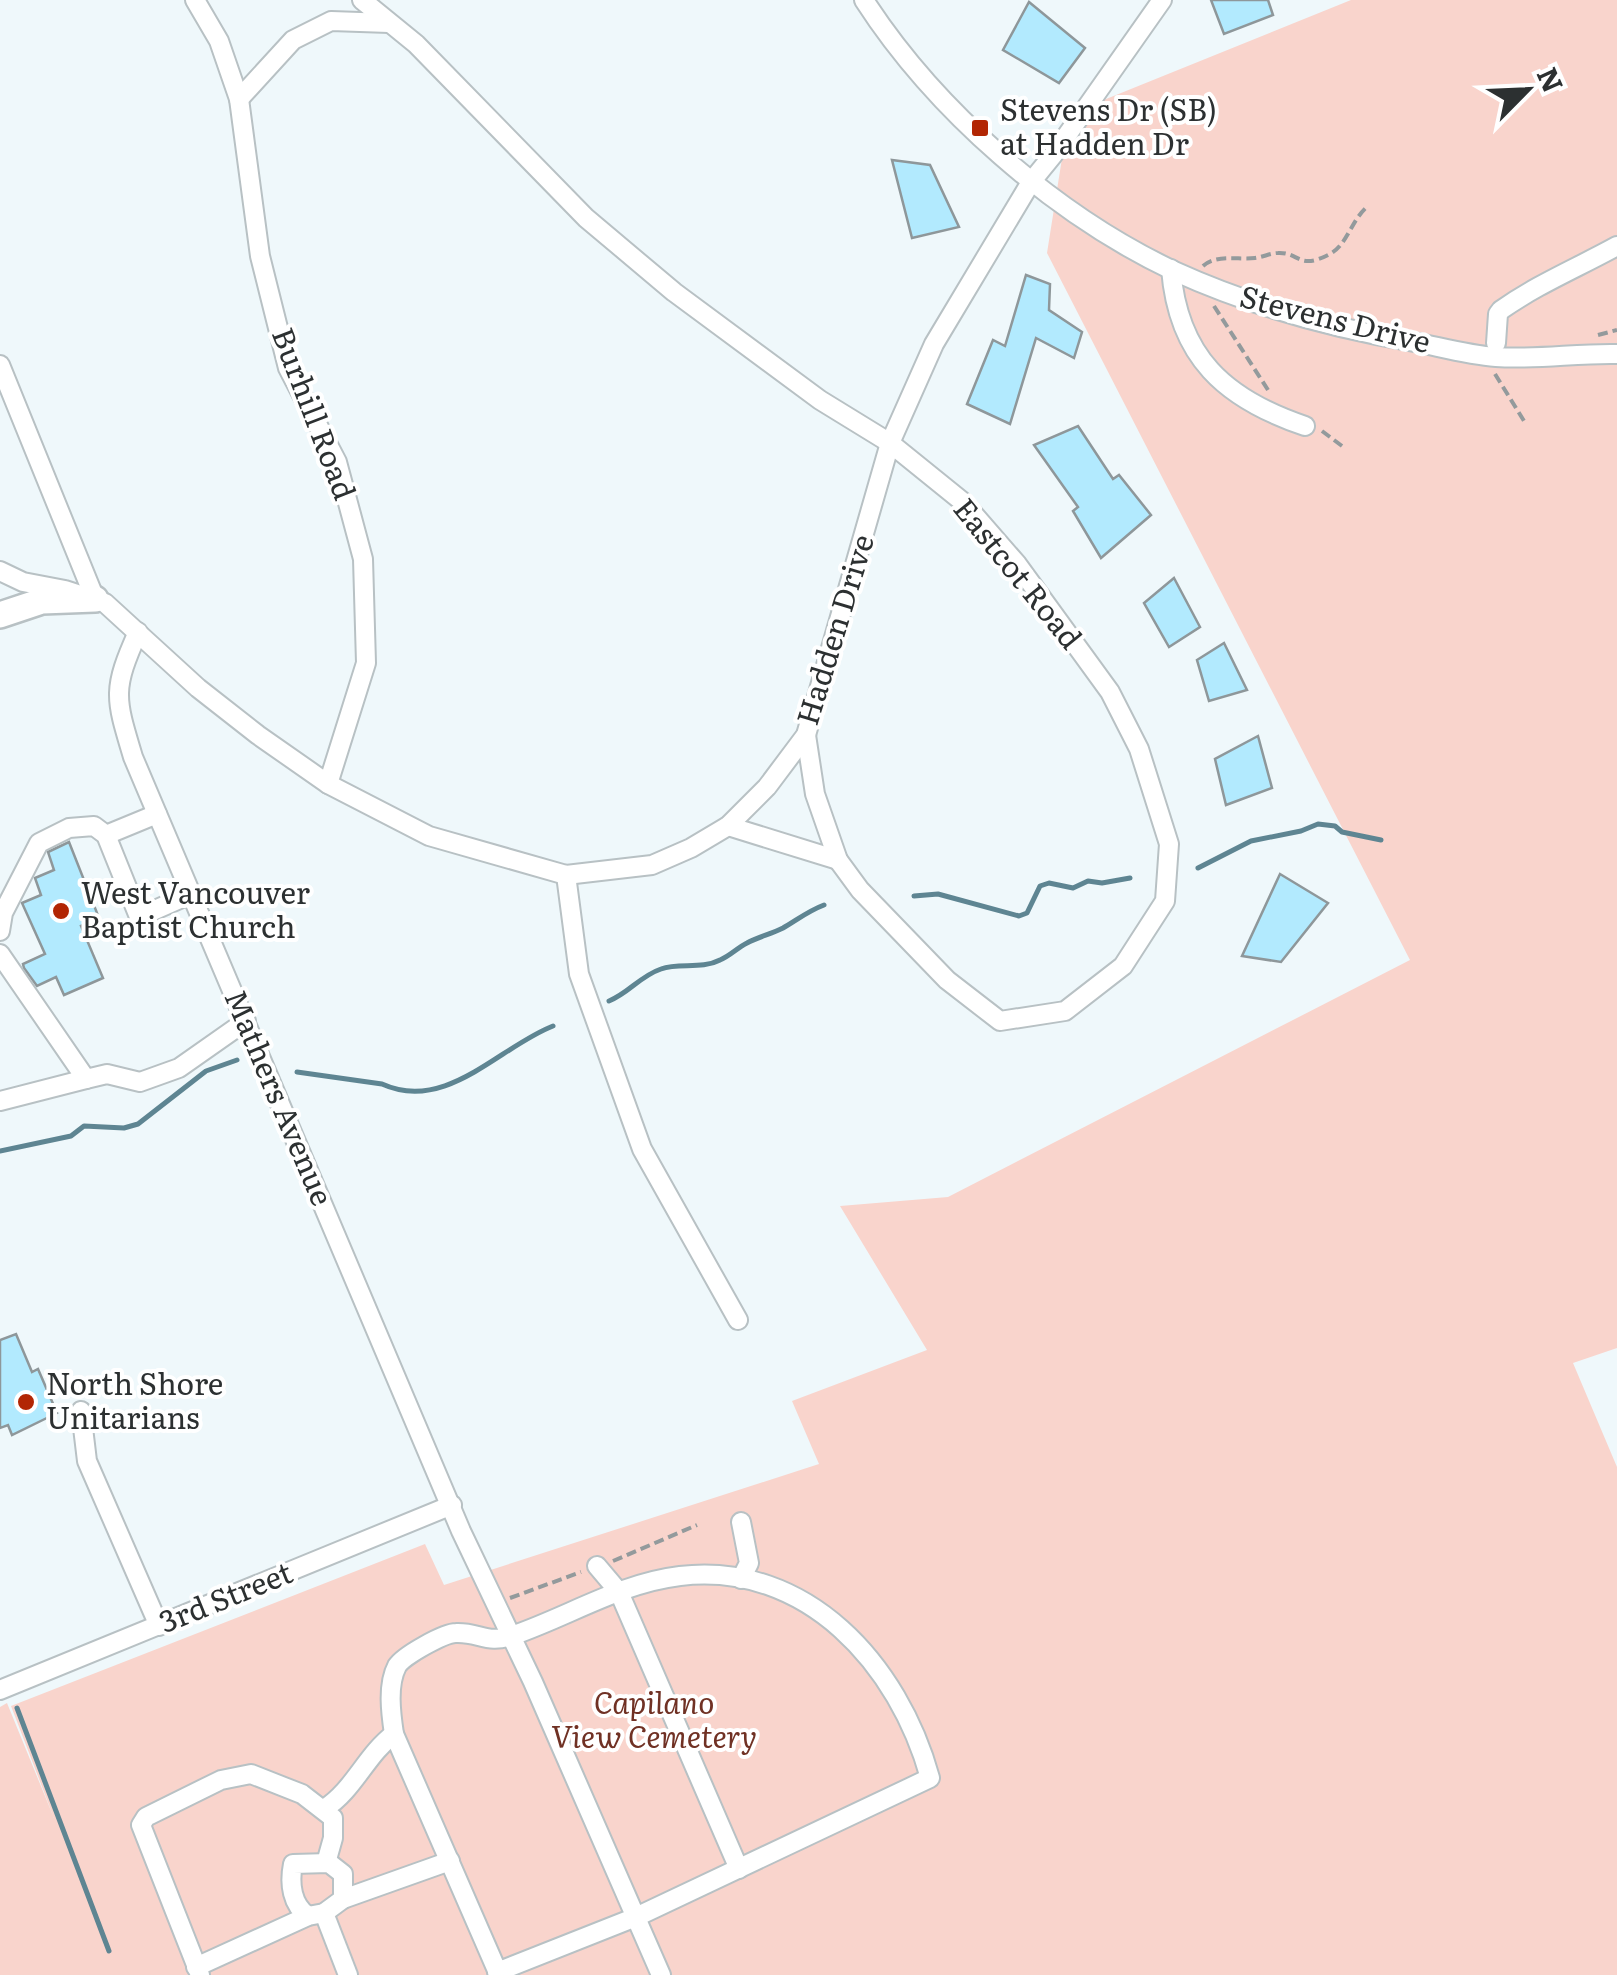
<svg xmlns="http://www.w3.org/2000/svg" width="1617" height="1975" font-family="Literata,serif">
<style>
.green{fill:#f9d4cc}
.lines{fill:none;stroke-linecap:round;stroke-linejoin:round}
.stream{stroke:#5e8592;stroke-width:5}
.building{fill:#b2eafe;stroke:#8e979a;stroke-width:2.5}
.minor-casing{stroke:#b8c1c4;stroke-width:22}
.highway-casing{stroke:#b8c1c4;stroke-width:30}
.path{stroke:#939a9c;stroke-width:4;stroke-dasharray:10 5;stroke-linecap:butt}
.minor{stroke:#fff;stroke-width:18}
.highway{stroke:#fff;stroke-width:25}
.poi-dot{fill:#b22604;stroke:#fff;stroke-width:4}
.labels{text-anchor:middle;stroke-width:8;stroke-linejoin:round;paint-order:stroke}
.poi-label{font-size:30px;fill:#2c3031;stroke:#fff;text-anchor:start}
.street-label{font-size:30px;fill:#2c3031;stroke:#fff}
.park-label{font-size:30px;font-style:italic;fill:#703124;stroke:#fff}
</style>
<rect width="100%" height="100%" fill="#eff8fb"/>
<polygon class="green" points="1351,0 1617,0 1617,1348 1573,1363 1617,1467 1617,1975 0,1975 0,1707 7,1703 54,1818 11,1706 425,1544 444,1585 819,1464 792,1401 927,1350 840,1206 948,1197 1410,960 1047,253 1069,114"/>
<g class="lines">
<g class="stream">
<polyline points="1198,868 1251,841 1301,831 1318,824 1335,826 1342,832 1381,840"/>
<polyline points="914,896 938,894 1019,916 1027,913 1040,886 1049,883 1073,888 1088,881 1102,883 1130,878"/>
<path d="M609,1001C629,993 640,976 661,969C679,962 701,970 720,960C730,956 737,948 747,943C758,937 771,934 783,928C797,920 808,911 824,905"/>
<path d="M297,1072L382,1084C446,1113 499,1047 553,1026"/>
<polyline points="0,1151 71,1136 84,1126 124,1128 138,1124 206,1071 237,1060"/>
<polyline points="17,1708 109,1951"/>
</g>
</g>
<g class="building">
<polygon points="1211,0 1268,0 1273,15 1224,34"/>
<polygon points="1029,2 1085,48 1059,83 1003,50"/>
<polygon points="892,160 930,165 959,227 912,238"/>
<polygon points="1026,275 1050,284 1049,310 1082,332 1074,358 1036,338 1010,424 967,404 993,340 1005,346"/>
<polygon points="1078,426 1113,479 1119,475 1151,515 1101,558 1073,511 1078,507 1034,445"/>
<polygon points="1174,578 1200,627 1169,647 1144,603"/>
<polygon points="1224,643 1247,690 1209,701 1197,660"/>
<polygon points="1258,736 1272,788 1226,805 1215,759"/>
<polygon points="69,842 99,918 81,926 103,978 64,995 56,977 37,986 24,968 23,964 45,954 22,903 41,895 35,878 54,870 48,852"/>
<polygon points="1280,874 1328,903 1281,962 1242,956"/>
<polygon points="16,1334 32,1372 38,1369 57,1413 12,1435 8,1425 0,1428 0,1340"/>
</g>
<g class="lines">
<defs>
<g id="minor">
<polyline points="195,0 219,41 239,99 260,256 288,368 337,462 363,559 366,663 328,784"/>
<polyline points="362,0 416,44 586,218 674,292 820,400 890,443 963,502 1017,564 1110,692 1139,749 1169,844 1165,901 1123,966 1065,1011 1000,1021 947,980 860,890 838,860 815,794 806,735"/>
<path d="M864,0C935,110 1055,215 1174,271C1251,306 1331,328 1414,342C1440,347 1468,355 1496,357C1536,360 1577,353 1617,354"/>
<polyline points="239,99 293,40 331,21 389,23"/>
<path d="M1171,269C1178,357 1225,399 1305,426"/>
<path d="M1496,343L1498,314L1501,310C1538,284 1577,268 1617,246"/>
<polyline points="0,365 95,599"/>
<polyline points="0,571 23,582 65,590 105,603 198,688 258,735 328,784 429,836 566,875 652,865 691,848 728,826 767,787 806,735 890,443 934,344 1031,182 1053,155 1162,0"/>
<path d="M138,632C112,690 115,697 133,757L461,1531L533,1682L661,1975"/>
<polyline points="728,826 838,860"/>
<polyline points="106,835 157,814"/>
<polyline points="566,875 579,974 642,1149 738,1320"/>
<polyline points="0,931 3,913 39,843 69,828 94,826 106,835 139,917 191,894"/>
<polyline points="0,954 86,1079 0,1101"/>
<polyline points="86,1079 107,1074 140,1082 179,1068 246,1021"/>
<polyline points="81,1411 87,1461 159,1626"/>
<polyline points="741,1522 749,1563 741,1579"/>
<polyline points="597,1566 619,1592 739,1869"/>
<polyline points="0,1690 452,1505"/>
<path d="M324,1809C354,1790 366,1755 394,1734"/>
<polyline points="324,1913 348,1975"/>
<path d="M308,1916C292,1905 289,1884 293,1864L329,1863L343,1874V1899"/>
<polyline points="196,1967 308,1916 324,1913 343,1899 450,1861"/>
<path d="M497,1972L636,1917L930,1778C899,1665 807,1561 680,1576C621,1583 569,1616 514,1635C487,1645 480,1632 456,1633C444,1633 403,1656 397,1666C387,1685 391,1714 394,1734L499,1975"/>
<polyline points="200,1975 141,1825 146,1817 221,1780 251,1774 302,1794 333,1818 333,1838 326,1863"/>
</g>
<polyline id="highway" points="0,615 42,601 95,599"/>
</defs>
<use href="#minor" class="minor-casing"/>
<use href="#highway" class="highway-casing"/>
<g class="path">
<path d="M1203,266C1216,254 1238,260 1255,258C1263,257 1271,253 1278,253C1300,252 1298,271 1330,254C1348,244 1351,220 1368,206"/>
<polyline points="1214,306 1268,390"/>
<polyline points="1598,335 1617,330"/>
<polyline points="1495,374 1524,421"/>
<polyline points="1322,431 1342,446"/>
<polyline points="613,1561 697,1525"/>
<polyline points="510,1598 581,1572"/>
</g>
<use href="#minor" class="minor"/>
<use href="#highway" class="highway"/>
</g>
<g class="poi-dot">
<rect x="970" y="118" width="20" height="20" rx="5"/>
<circle cx="61" cy="911" r="10"/>
<circle cx="26" cy="1402" r="10"/>
</g>
<g class="labels">
<g class="poi-label">
<text x="1000" y="121">Stevens Dr (SB)<tspan x="1000" dy="34">at Hadden Dr</tspan></text>
<text x="81" y="904">West Vancouver<tspan x="81" dy="34">Baptist Church</tspan></text>
<text x="46" y="1395">North Shore<tspan x="46" dy="34">Unitarians</tspan></text>
</g>
<g class="street-label">
<text transform="translate(1335 320) rotate(14)" y="10">Stevens Drive</text>
<text transform="translate(313 414) rotate(69)" y="10">Burhill Road</text>
<text transform="translate(1017 574) rotate(51)" y="10">Eastcot Road</text>
<text transform="translate(836 630) rotate(-73)" y="10">Hadden Drive</text>
<text transform="translate(278 1098) rotate(67)" y="10">Mathers Avenue</text>
<text transform="translate(226 1598) rotate(-22)" y="10">3rd Street</text>
</g>
<g class="park-label">
<text x="654" y="1714">Capilano<tspan x="654" dy="34">View Cemetery</tspan></text>
</g>
</g>
<g transform="translate(1527 90) rotate(66)" stroke="#ffffff" stroke-width="8" paint-order="stroke">
<path d="M0-8L18 38L0 25L-18 38Z" fill="#2c3031"/>
<text y="-15" font-size="28" font-weight="bold" text-anchor="middle" fill="#2c3031">N</text>
</g>
</svg>
